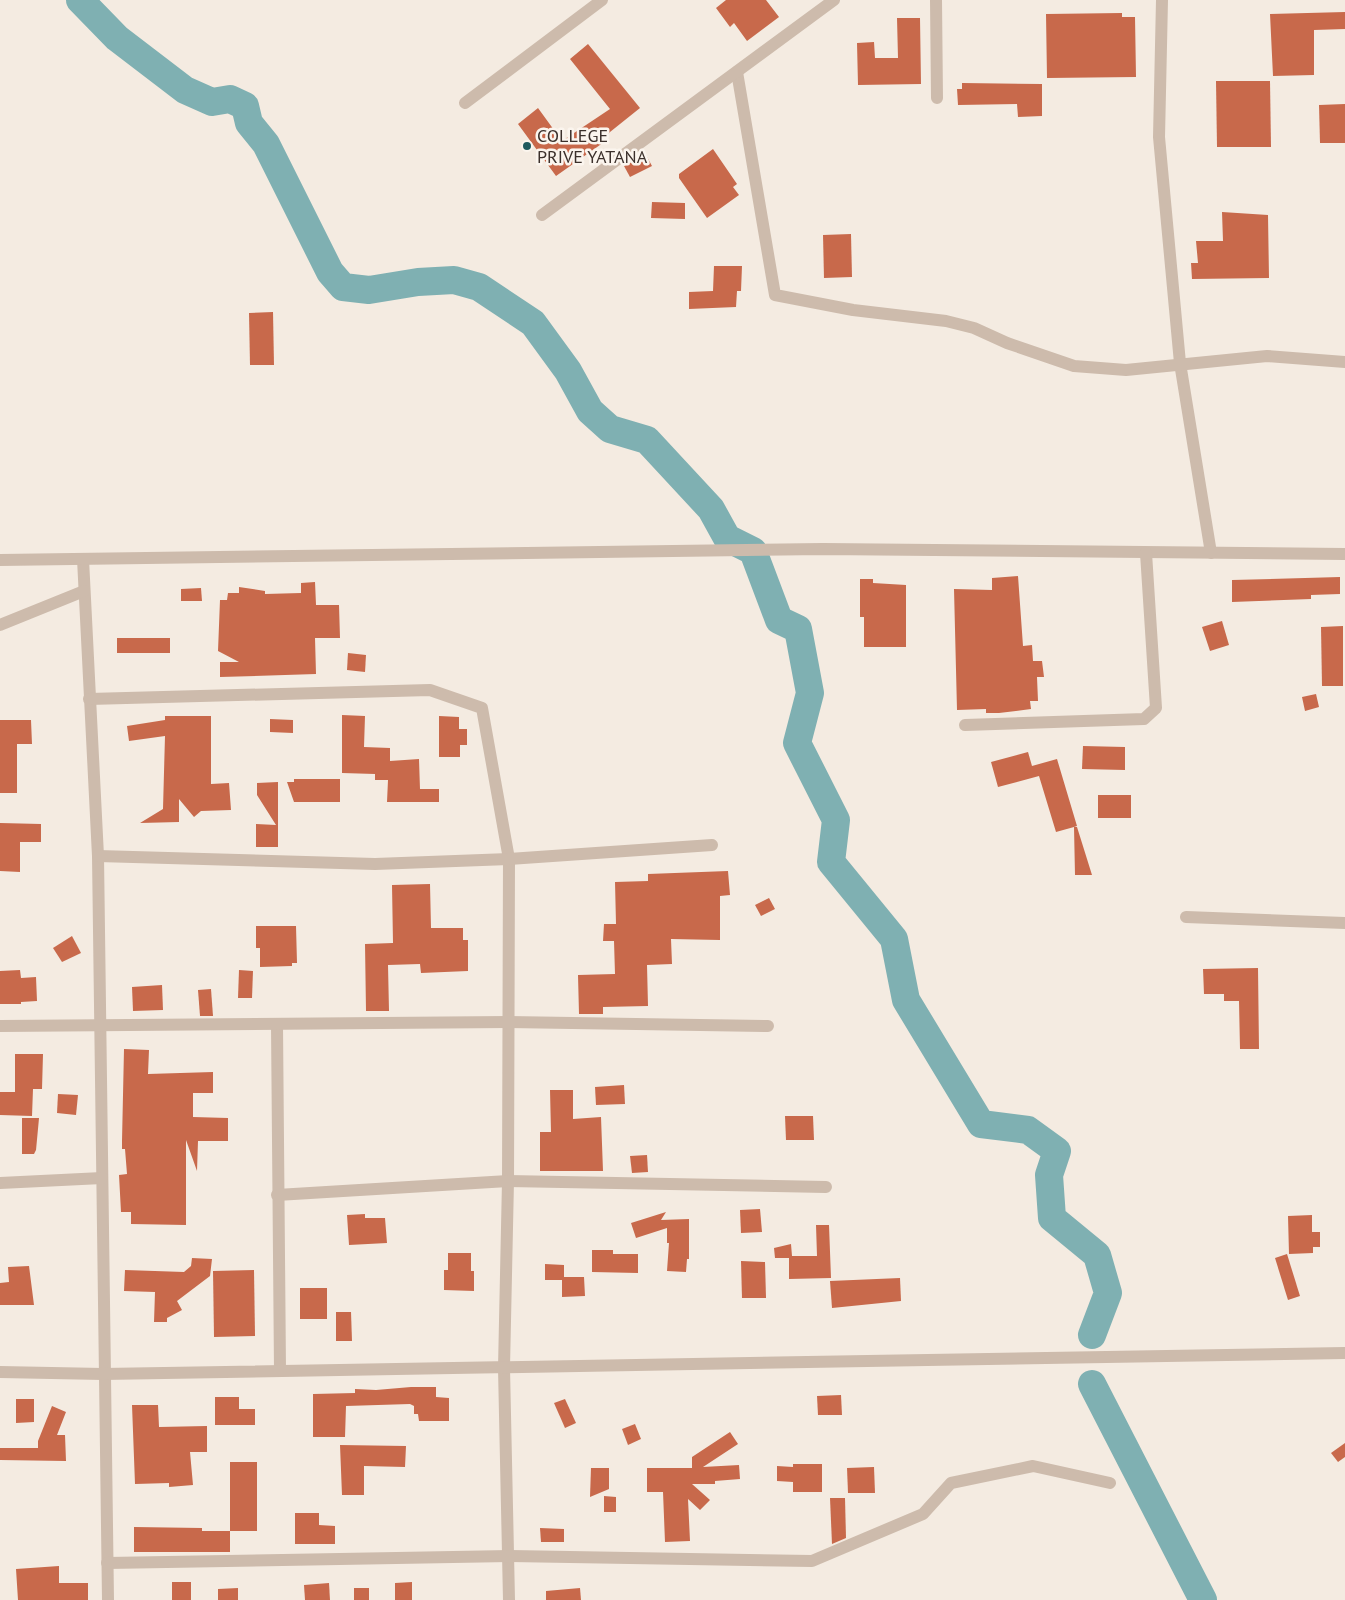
<svg xmlns="http://www.w3.org/2000/svg" width="1345" height="1600" font-family="'PT Sans',sans-serif">
<style>
.lines{fill:none;stroke-linecap:round;stroke-linejoin:round}
.river{stroke:#7fb0b2;stroke-width:28}
.building{fill:#c8694b}
.minor{stroke:#cdbbac;stroke-width:12}
.poi-dot{fill:#1f5a5e;stroke:#fbf5ee;stroke-width:2}
.labels{text-anchor:middle;stroke-width:5;stroke-linejoin:round;paint-order:stroke}
.poi-label{font-size:18px;fill:#3b302b;stroke:#fbf5ee;text-anchor:start}
</style>
<rect width="100%" height="100%" fill="#f4ebe1"/>
<g class="lines">
<g class="river">
<polyline points="80,0 117,38 185,90 212,102 230,99 245,106 249,123 266,144 330,272 343,287 369,290 418,282 454,280 479,287 533,323 568,371 590,411 610,429 647,440 711,509 727,538 753,551 779,620 798,629 810,693 797,743 836,820 831,862 894,939 906,1000 981,1124 1028,1130 1057,1151 1049,1175 1052,1218 1097,1255 1108,1293 1092,1335"/>
<polyline points="1092,1384 1203,1600"/>
</g>
</g>
<g class="building">
<polygon points="726,0 766,0 779,17 747,41 734,23 730,27 716,8"/>
<polygon points="1345,12 1345,29 1314,30 1314,75 1273,76 1270,14"/>
<polygon points="1122,13 1122,17 1135,17 1136,77 1047,78 1046,14"/>
<polygon points="897,18 920,18 921,84 858,85 857,43 874,42 875,58 898,58"/>
<polygon points="588,44 640,108 605,136 607,140 556,176 518,124 538,108 562,141 610,109 570,59"/>
<polygon points="1216,81 1270,81 1271,147 1217,147"/>
<polygon points="962,83 1042,84 1042,116 1018,117 1017,104 958,105 957,89 962,89"/>
<polygon points="1345,104 1345,143 1320,143 1319,105"/>
<polygon points="713,149 737,184 733,187 739,195 707,218 679,178 679,174"/>
<polygon points="646,155 652,166 630,177 624,166"/>
<polygon points="652,202 685,203 685,219 651,218"/>
<polygon points="1222,212 1268,215 1269,278 1192,279 1191,263 1198,263 1196,241 1223,241"/>
<polygon points="851,234 852,277 824,278 823,235"/>
<polygon points="714,266 742,266 741,291 737,291 736,307 689,309 689,292 713,291"/>
<polygon points="273,312 274,365 250,365 249,313"/>
<polygon points="1018,576 1023,646 1032,645 1033,661 1042,661 1044,677 1037,677 1038,701 1030,701 1031,709 999,713 986,713 986,709 957,710 954,589 992,590 992,578"/>
<polygon points="1340,577 1340,594 1311,595 1311,599 1232,602 1232,580"/>
<polygon points="860,579 873,579 873,583 906,585 906,647 864,647 864,617 860,617"/>
<polygon points="315,582 316,605 339,605 340,638 315,638 316,674 220,677 220,662 239,662 218,651 220,600 227,600 228,593 239,593 239,587 265,591 265,594 301,593 301,583"/>
<polygon points="201,588 202,601 181,601 181,589"/>
<polygon points="1222,621 1229,645 1210,651 1202,627"/>
<polygon points="1343,626 1343,686 1322,686 1321,627"/>
<rect x="117" y="638" width="53" height="15"/>
<polygon points="348,653 366,655 365,672 347,670"/>
<polygon points="1316,694 1319,707 1305,711 1302,697"/>
<polygon points="342,715 365,716 364,747 390,748 390,761 419,759 420,789 439,789 439,802 387,802 388,780 375,780 375,774 342,773"/>
<polygon points="165,716 211,716 211,784 229,783 231,810 201,811 194,817 179,799 179,822 140,823 163,809 165,736 129,741 127,726 165,720"/>
<polygon points="439,716 459,717 459,729 467,729 467,745 460,745 460,757 439,757"/>
<polygon points="270,719 293,720 293,733 270,732"/>
<polygon points="0,720 31,720 32,744 17,744 17,793 0,793"/>
<polygon points="1083,746 1125,747 1125,770 1082,769"/>
<polygon points="1028,752 1032,766 1057,759 1077,826 1074,827 1077,827 1092,875 1075,875 1074,827 1056,832 1039,776 998,787 991,762"/>
<polygon points="294,779 340,779 340,802 294,802 287,782 294,782"/>
<polygon points="278,782 278,847 256,847 256,824 276,825 257,795 257,783"/>
<rect x="1098" y="795" width="33" height="23"/>
<polygon points="0,823 41,824 41,842 20,842 20,872 0,871"/>
<polygon points="728,871 730,895 720,896 720,940 671,939 672,964 647,965 648,1006 603,1007 603,1014 579,1014 578,975 615,974 614,941 603,941 604,924 616,924 615,882 648,881 648,874"/>
<polygon points="430,884 431,928 463,928 463,940 468,940 468,971 421,973 420,964 388,965 389,1011 366,1011 365,944 393,943 392,885"/>
<polygon points="769,898 775,909 761,916 755,905"/>
<polygon points="256,926 296,926 297,963 292,963 292,966 260,967 260,948 256,948"/>
<polygon points="72,936 81,953 62,962 53,948"/>
<polygon points="1258,968 1259,1049 1240,1049 1239,1001 1224,1001 1224,994 1204,994 1203,969"/>
<polygon points="20,970 21,978 36,977 37,1001 21,1002 21,1004 0,1004 0,971"/>
<polygon points="239,970 253,971 252,998 238,998"/>
<polygon points="162,985 163,1010 133,1011 132,987"/>
<polygon points="211,989 213,1016 200,1016 198,990"/>
<polygon points="124,1049 149,1050 148,1074 213,1072 213,1093 193,1093 193,1117 228,1118 228,1141 198,1141 197,1171 186,1140 186,1225 131,1224 131,1212 121,1212 119,1175 127,1174 125,1149 122,1149 122,1141"/>
<polygon points="15,1054 43,1054 42,1089 33,1089 32,1116 0,1115 0,1092 15,1092"/>
<polygon points="624,1085 625,1104 596,1105 595,1087"/>
<polygon points="550,1090 573,1090 573,1119 601,1117 603,1171 540,1171 540,1132 551,1132"/>
<polygon points="58,1094 78,1095 76,1115 57,1113"/>
<polygon points="785,1116 813,1116 814,1140 786,1140"/>
<polygon points="22,1118 39,1118 36,1150 34,1154 22,1154"/>
<polygon points="647,1155 648,1172 632,1173 630,1156"/>
<polygon points="760,1209 762,1232 741,1233 740,1210"/>
<polygon points="666,1212 661,1220 689,1219 689,1259 687,1259 686,1272 667,1271 669,1243 667,1243 667,1228 636,1238 631,1223"/>
<polygon points="365,1214 365,1218 385,1218 387,1243 349,1245 347,1215"/>
<polygon points="1312,1215 1312,1232 1320,1232 1320,1247 1313,1247 1313,1253 1289,1254 1288,1216"/>
<polygon points="816,1225 829,1225 831,1278 789,1279 789,1258 775,1258 774,1248 791,1244 792,1256 817,1256"/>
<polygon points="592,1250 613,1250 613,1254 638,1254 638,1273 592,1272"/>
<polygon points="448,1253 471,1253 471,1271 474,1271 474,1291 444,1290 444,1270 448,1270"/>
<polygon points="1287,1254 1300,1296 1288,1300 1275,1258"/>
<polygon points="192,1258 212,1259 210,1276 177,1301 182,1310 167,1318 167,1322 154,1322 155,1292 124,1291 125,1270 184,1272 191,1266"/>
<polygon points="741,1261 765,1262 766,1298 742,1298"/>
<polygon points="545,1264 564,1265 564,1277 584,1277 585,1296 562,1297 562,1280 545,1280"/>
<polygon points="29,1266 34,1305 0,1305 0,1283 9,1282 8,1267"/>
<polygon points="254,1270 255,1336 214,1337 213,1271"/>
<polygon points="900,1278 901,1301 832,1308 830,1281"/>
<rect x="300" y="1288" width="27" height="31"/>
<polygon points="336,1312 351,1312 352,1341 336,1341"/>
<polygon points="411,1387 436,1387 436,1397 449,1398 449,1421 419,1421 418,1414 414,1414 414,1406 410,1404 346,1406 345,1437 313,1437 313,1394 355,1393 355,1389 376,1390"/>
<polygon points="841,1395 842,1415 818,1415 817,1396"/>
<polygon points="215,1397 239,1397 239,1409 255,1409 255,1425 215,1425"/>
<polygon points="16,1399 34,1399 34,1422 16,1423"/>
<polygon points="565,1399 576,1423 565,1428 554,1403"/>
<polygon points="132,1405 158,1405 159,1427 207,1426 207,1452 190,1452 193,1485 169,1487 169,1483 135,1484"/>
<polygon points="52,1406 66,1412 57,1435 65,1435 66,1461 0,1460 0,1448 38,1448 38,1441"/>
<polygon points="635,1424 641,1439 628,1445 622,1429"/>
<polygon points="730,1432 738,1444 703,1467 739,1465 740,1479 715,1481 715,1484 692,1484 710,1500 700,1510 688,1499 690,1541 665,1542 663,1492 647,1492 647,1468 692,1468 692,1457"/>
<polygon points="1345,1443 1345,1457 1338,1462 1331,1453"/>
<polygon points="340,1445 406,1446 405,1467 364,1466 364,1495 342,1495"/>
<rect x="230" y="1462" width="27" height="69"/>
<polygon points="793,1464 822,1464 822,1492 793,1492 793,1482 777,1481 777,1466 793,1467"/>
<polygon points="874,1467 875,1493 848,1493 847,1468"/>
<polygon points="591,1468 609,1468 609,1489 590,1497"/>
<polygon points="604,1496 616,1497 616,1512 604,1512"/>
<polygon points="830,1498 845,1498 846,1538 832,1544"/>
<polygon points="295,1513 319,1513 319,1525 335,1526 335,1544 295,1544"/>
<polygon points="134,1527 202,1528 202,1531 230,1531 230,1552 134,1552"/>
<polygon points="540,1528 564,1529 564,1542 541,1542"/>
<polygon points="59,1566 59,1583 88,1583 88,1600 18,1600 16,1569"/>
<rect x="172" y="1582" width="19" height="18"/>
<polygon points="412,1582 412,1600 395,1600 395,1583"/>
<polygon points="329,1583 330,1600 305,1600 304,1585"/>
<polygon points="238,1588 238,1600 218,1600 218,1589"/>
<rect x="354" y="1588" width="15" height="12"/>
<polygon points="580,1588 581,1600 546,1600 546,1591"/>
</g>
<g class="lines">
<g class="minor">
<polyline points="936,0 937,98"/>
<polyline points="1162,0 1159,137 1180,363 1211,553"/>
<polyline points="737,72 775,295 853,310 946,321 974,328 1007,343 1074,366 1126,370 1267,356 1345,362"/>
<polyline points="465,103 602,0"/>
<polyline points="542,215 834,0"/>
<polyline points="83,559 98,856 108,1600"/>
<polyline points="0,560 823,549 1345,554"/>
<polyline points="0,625 84,591"/>
<polyline points="89,699 430,690 482,708 509,859 508,1181 504,1368 509,1600"/>
<polyline points="965,725 1144,719 1156,708 1146,553"/>
<polyline points="98,856 375,864 509,859 712,845"/>
<polyline points="1186,917 1345,923"/>
<polyline points="277,1025 280,1370"/>
<polyline points="0,1026 508,1022 768,1026"/>
<polyline points="0,1183 102,1178"/>
<polyline points="277,1195 508,1181 826,1187"/>
<polyline points="0,1372 103,1374 1345,1353"/>
<polyline points="107,1563 510,1556 812,1561 923,1514 951,1483 1033,1466 1110,1483"/>
</g>
</g>
<circle class="poi-dot" cx="527" cy="146" r="5"/>
<g class="labels">
<g class="poi-label">
<text x="537" y="142">COLLEGE<tspan x="537" dy="21">PRIVE YATANA</tspan></text>
</g>
</g>
</svg>
